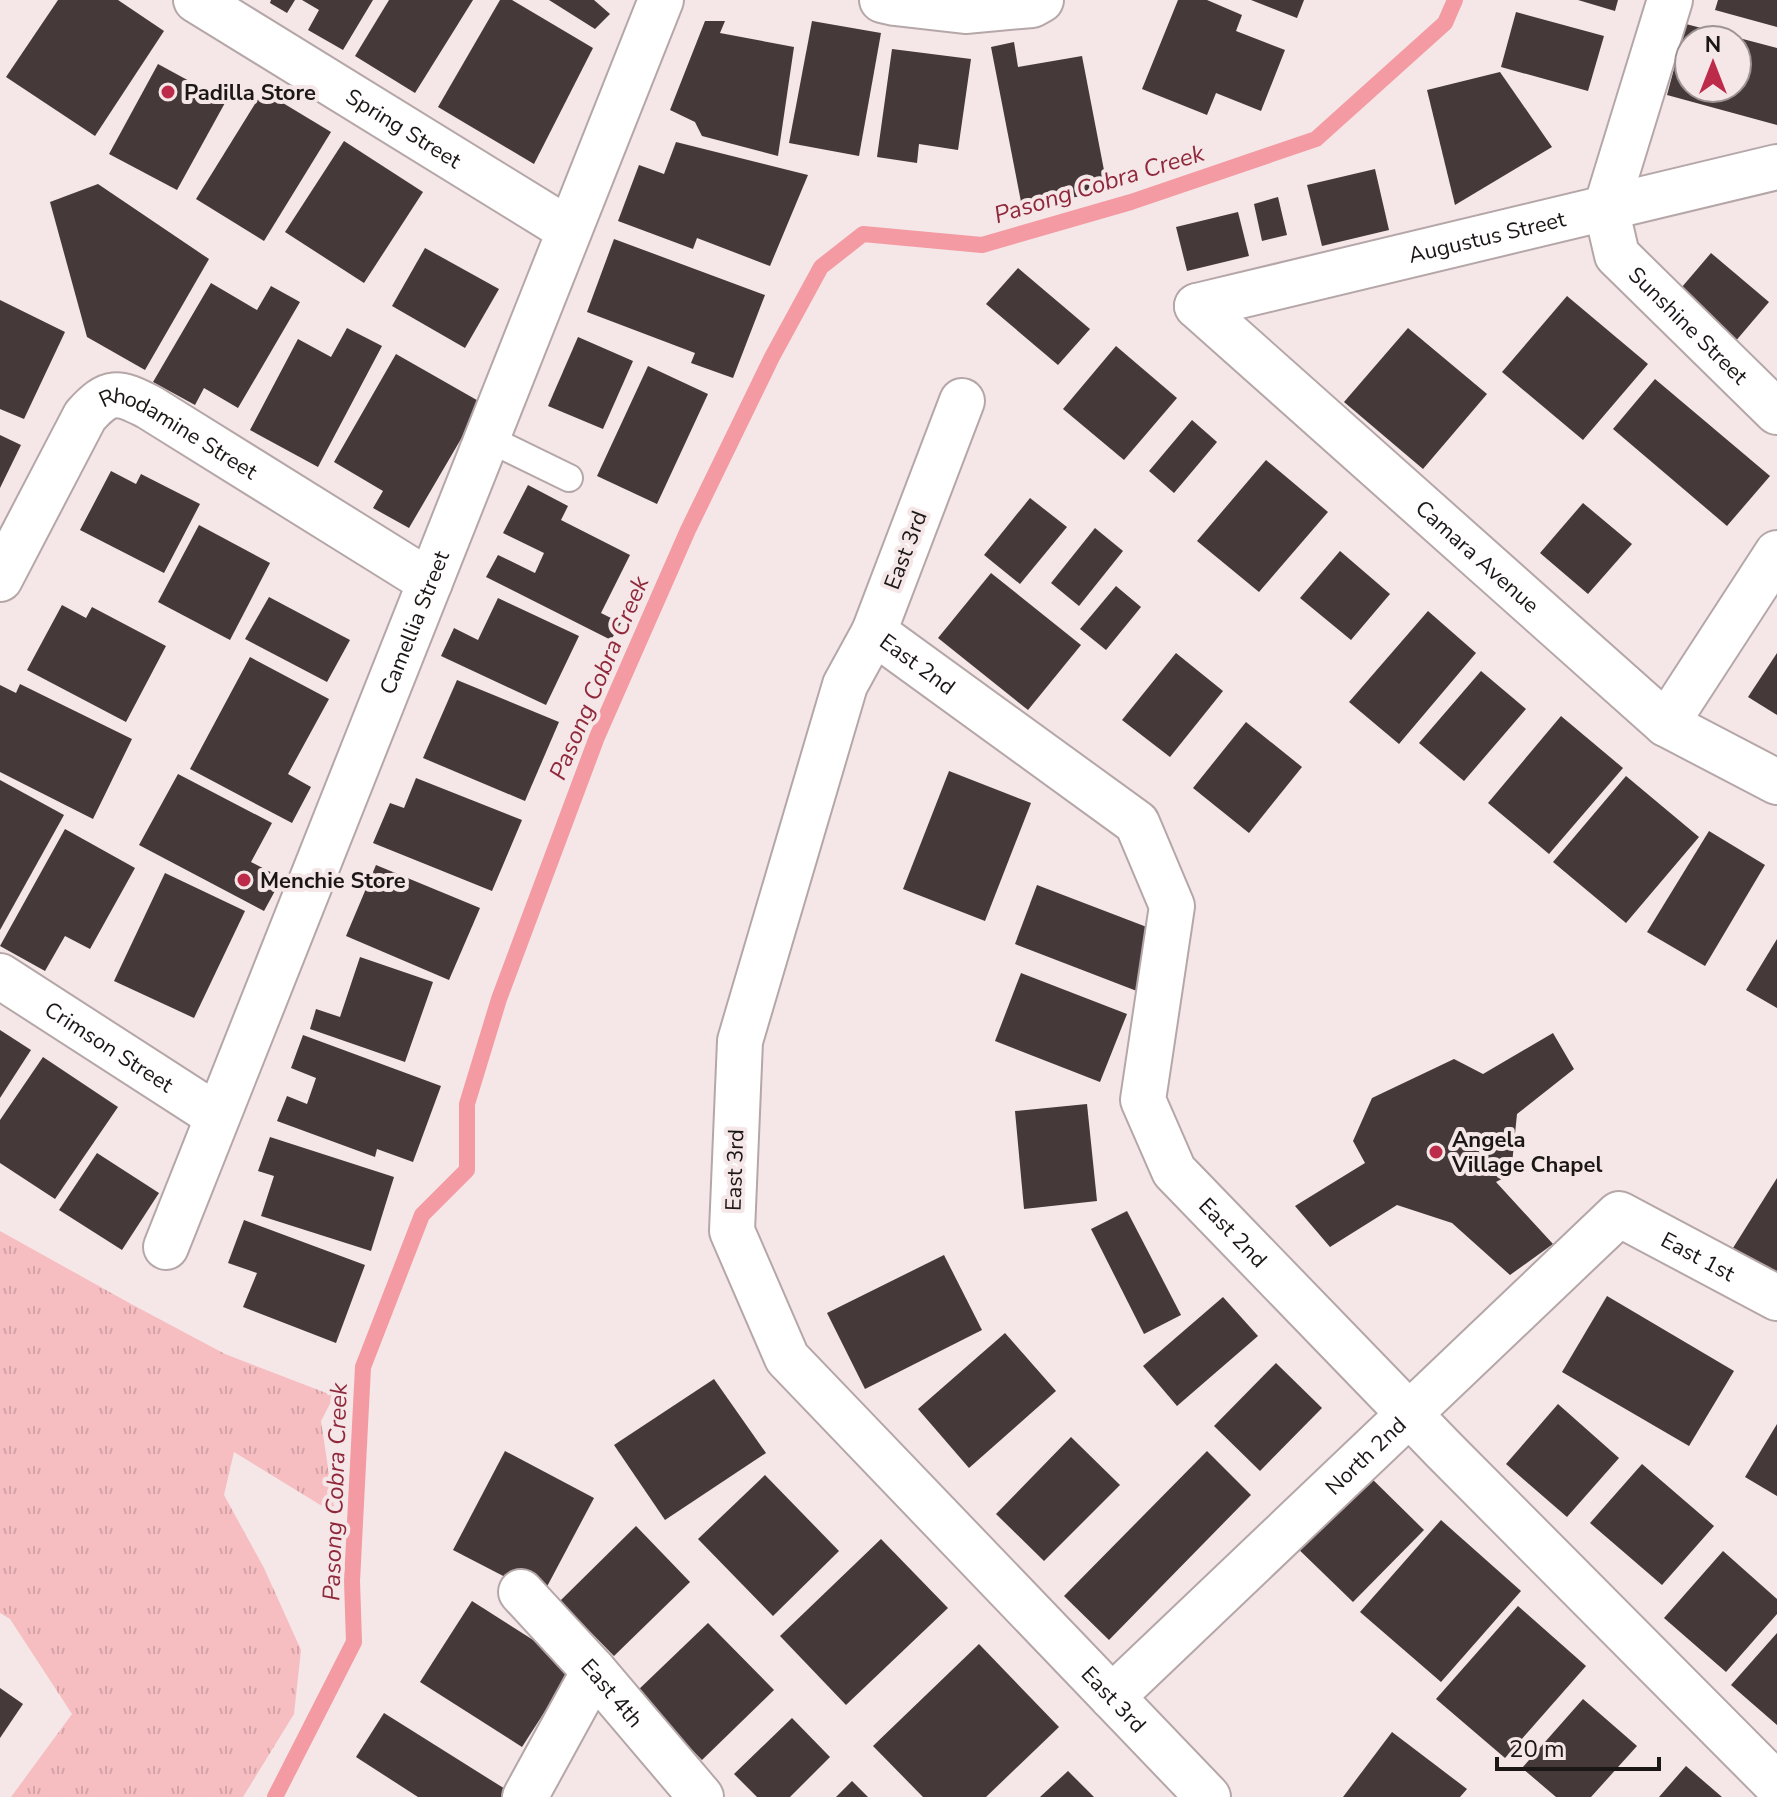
<svg xmlns="http://www.w3.org/2000/svg" width="1777" height="1797" font-family="'Nunito Sans',sans-serif">
<style>
.grass{fill:url(#grass-tufts)}
.lines{fill:none;stroke-linecap:round;stroke-linejoin:round}
.stream{stroke:#f39aa2;stroke-width:16}
.building{fill:#45393a;fill-rule:evenodd}
.lane-casing{stroke:#b5a7a8;stroke-width:30}
.street-casing{stroke:#b5a7a8;stroke-width:48}
.lane{stroke:#fff;stroke-width:26}
.street{stroke:#fff;stroke-width:44}
.poi-dot{fill:#bc2b4a;stroke:#f5e6e7;stroke-width:3}
.labels{text-anchor:middle;stroke-width:8;stroke-linejoin:round;paint-order:stroke}
.poi-label{font-size:22px;font-weight:bold;fill:#1c1717;stroke:#f5e6e7;text-anchor:start}
.street-label{font-size:22px;fill:#1c1717;stroke:#f5e6e7}
.water-label{font-size:24px;font-style:italic;fill:#8f283b;stroke:#f5e6e7}
</style>
<defs>
<pattern id="grass-tufts" width="24" height="20" patternUnits="userSpaceOnUse" patternTransform="scale(2)"><rect width="24" height="20" fill="#f7bec2"/><path d="M3 7l-1-3M5 7V3M7 7l1-3M15 17l-1-3M17 17v-4M19 17l1-3" fill="none" stroke="#d3a3a6"/></pattern>
</defs>
<rect width="100%" height="100%" fill="#f5e6e7"/>
<polygon class="grass" points="0,1231 133,1305 225,1354 334,1396 321,1421 335,1514 234,1452 224,1495 264,1568 301,1650 294,1714 243,1797 11,1797 72,1714 10,1619 0,1613"/>
<g class="lines">
<polyline class="stream" points="275,1797 354,1642 352,1581 363,1367 422,1215 467,1170 467,1104 499,999 597,737 688,530 772,357 821,267 863,234 982,245 1131,202 1316,139 1445,23 1455,0"/>
</g>
<g class="building">
<polygon points="58,0 118,0 164,31 95,136 6,77"/>
<polygon points="271,0 295,0 287,13 270,3"/>
<polygon points="302,0 373,0 343,50 308,30 319,10"/>
<polygon points="389,0 473,0 415,93 355,56"/>
<polygon points="500,0 512,0 593,48 534,164 438,107"/>
<polygon points="549,0 594,0 610,14 595,29"/>
<polygon points="1178,0 1207,0 1242,15 1236,31 1285,50 1261,111 1216,93 1207,115 1142,89"/>
<polygon points="1251,0 1304,0 1297,18"/>
<polygon points="1578,0 1618,0 1615,11"/>
<polygon points="1718,0 1777,0 1777,27 1715,10"/>
<polygon points="1516,12 1604,36 1588,91 1501,67"/>
<polygon points="705,21 725,21 720,33 794,47 778,156 702,136 695,122 670,110"/>
<polygon points="812,21 881,33 859,156 789,143"/>
<path d="M1686,24L1777,48V125L1667,95ZM1689,40H1737V88H1689Z"/>
<polygon points="1014,42 1018,67 1082,56 1108,191 1022,207 991,47"/>
<polygon points="892,49 971,59 958,150 919,144 917,163 877,157"/>
<polygon points="158,64 226,101 177,190 109,154"/>
<polygon points="1500,72 1552,147 1455,205 1427,90"/>
<polygon points="263,91 331,132 264,241 196,199"/>
<polygon points="344,141 423,192 364,283 285,232"/>
<polygon points="676,142 808,175 770,266 697,238 693,249 618,221 639,165 664,174"/>
<polygon points="1375,169 1389,230 1322,246 1307,185"/>
<polygon points="98,184 209,259 145,370 87,337 50,202"/>
<polygon points="1278,197 1287,235 1262,241 1254,204"/>
<polygon points="1238,212 1249,256 1187,271 1176,227"/>
<polygon points="614,239 765,295 733,378 691,363 695,353 587,312"/>
<polygon points="425,248 499,289 465,348 392,306"/>
<polygon points="1711,253 1769,302 1734,343 1676,294"/>
<polygon points="1018,268 1090,329 1058,365 986,304"/>
<polygon points="211,283 257,310 271,286 300,302 238,408 204,388 195,405 153,382"/>
<polygon points="1567,296 1648,364 1583,440 1502,372"/>
<polygon points="0,300 65,332 24,419 0,409"/>
<polygon points="347,328 382,346 318,467 250,430 298,339 331,357"/>
<polygon points="1408,328 1487,394 1423,469 1344,402"/>
<polygon points="578,337 633,361 603,429 548,406"/>
<polygon points="1116,346 1177,398 1124,460 1063,409"/>
<polygon points="396,354 482,403 409,528 373,508 383,491 334,462"/>
<polygon points="648,366 708,394 657,504 597,476"/>
<polygon points="1655,379 1770,476 1727,526 1613,429"/>
<polygon points="1192,420 1217,442 1174,493 1149,471"/>
<polygon points="0,435 21,445 0,488"/>
<polygon points="1266,460 1328,512 1259,592 1197,541"/>
<polygon points="111,471 136,484 141,474 200,504 164,573 80,530"/>
<polygon points="528,485 568,506 561,520 630,555 601,613 621,623 611,640 486,577 498,555 535,573 544,553 503,533"/>
<polygon points="1030,498 1067,527 1020,584 984,555"/>
<polygon points="1583,503 1632,544 1588,594 1540,553"/>
<polygon points="199,525 270,563 230,640 158,602"/>
<polygon points="1095,528 1123,551 1079,606 1051,583"/>
<polygon points="1340,551 1390,594 1351,640 1300,598"/>
<polygon points="991,573 1081,645 1028,710 938,638"/>
<polygon points="1116,586 1141,607 1106,650 1080,629"/>
<polygon points="269,597 350,640 327,682 245,639"/>
<polygon points="498,598 579,636 546,705 441,656 454,628 478,640"/>
<polygon points="62,605 86,618 92,607 166,646 126,722 27,670"/>
<polygon points="1428,611 1476,653 1399,744 1349,702"/>
<polygon points="1176,653 1223,691 1170,757 1122,720"/>
<polygon points="1777,653 1777,715 1748,697"/>
<polygon points="250,657 329,699 288,774 311,787 292,823 190,769"/>
<polygon points="1481,671 1526,709 1464,781 1419,743"/>
<polygon points="457,680 559,722 525,801 423,758"/>
<polygon points="20,684 132,739 93,819 0,772 0,685 16,693"/>
<polygon points="1561,716 1623,768 1549,854 1488,803"/>
<polygon points="1246,722 1302,767 1249,833 1193,788"/>
<polygon points="949,771 1031,803 985,921 903,889"/>
<polygon points="178,774 272,823 251,862 282,878 264,911 139,845"/>
<polygon points="1626,776 1699,837 1626,923 1553,862"/>
<polygon points="416,778 522,820 492,891 373,843 390,803 404,808"/>
<polygon points="0,780 64,815 0,930"/>
<polygon points="65,829 135,868 90,949 65,936 45,971 0,946"/>
<polygon points="1709,831 1765,865 1705,966 1647,932"/>
<polygon points="376,865 480,908 449,980 346,936"/>
<polygon points="165,873 245,911 194,1018 114,981"/>
<polygon points="1037,885 1165,934 1142,993 1015,944"/>
<polygon points="1777,939 1777,1008 1746,990"/>
<polygon points="360,957 433,982 405,1062 310,1029 316,1009 340,1017"/>
<polygon points="1021,973 1127,1014 1100,1082 995,1041"/>
<polygon points="0,1030 31,1050 0,1098"/>
<polygon points="1553,1033 1574,1069 1517,1114 1511,1174 1496,1182 1553,1244 1510,1275 1452,1223 1397,1205 1330,1247 1295,1206 1365,1163 1353,1141 1372,1098 1454,1059 1483,1074"/>
<polygon points="303,1035 441,1086 413,1162 377,1149 375,1157 277,1121 287,1096 307,1104 316,1078 291,1068"/>
<polygon points="43,1057 118,1107 55,1199 0,1163 0,1120"/>
<polygon points="1087,1104 1097,1201 1024,1209 1015,1111"/>
<polygon points="270,1137 394,1177 371,1251 261,1216 274,1176 258,1171"/>
<polygon points="97,1153 159,1193 122,1250 59,1210"/>
<polygon points="1777,1178 1777,1275 1733,1248"/>
<polygon points="1127,1211 1181,1315 1144,1334 1091,1229"/>
<polygon points="244,1220 365,1265 336,1343 243,1307 257,1273 228,1263"/>
<polygon points="944,1255 982,1330 865,1389 827,1313"/>
<polygon points="1607,1296 1734,1371 1689,1446 1562,1372"/>
<polygon points="1223,1297 1258,1336 1177,1406 1143,1366"/>
<polygon points="1005,1333 1056,1391 969,1468 918,1409"/>
<polygon points="1276,1363 1322,1408 1260,1471 1214,1426"/>
<polygon points="714,1379 766,1453 665,1520 614,1445"/>
<polygon points="1558,1404 1619,1458 1567,1517 1506,1464"/>
<polygon points="1777,1424 1777,1496 1745,1477"/>
<polygon points="1071,1437 1120,1485 1044,1561 996,1514"/>
<polygon points="505,1451 594,1498 542,1596 453,1550"/>
<polygon points="1207,1451 1251,1495 1109,1640 1064,1596"/>
<polygon points="1642,1464 1714,1526 1662,1585 1590,1523"/>
<polygon points="1362,1469 1424,1530 1353,1602 1290,1541"/>
<polygon points="765,1475 839,1551 773,1616 698,1539"/>
<polygon points="1441,1520 1521,1591 1441,1682 1360,1612"/>
<polygon points="636,1526 690,1582 614,1656 560,1601"/>
<polygon points="881,1539 948,1608 846,1705 780,1636"/>
<polygon points="1723,1551 1777,1599 1777,1614 1726,1672 1664,1618"/>
<polygon points="472,1601 574,1666 522,1747 420,1682"/>
<polygon points="1518,1606 1586,1666 1505,1758 1436,1699"/>
<polygon points="708,1623 774,1690 702,1760 635,1693"/>
<polygon points="1777,1633 1777,1725 1731,1685"/>
<polygon points="979,1644 1059,1727 986,1797 923,1797 873,1746"/>
<polygon points="0,1688 23,1704 0,1738"/>
<polygon points="1583,1699 1637,1746 1591,1797 1556,1797 1522,1768"/>
<polygon points="384,1713 513,1794 511,1797 418,1797 356,1757"/>
<polygon points="792,1718 830,1757 790,1797 757,1797 734,1774"/>
<polygon points="1392,1732 1467,1789 1460,1797 1343,1797"/>
<polygon points="1686,1766 1722,1797 1659,1797"/>
<polygon points="1068,1771 1094,1797 1040,1797"/>
<polygon points="852,1781 868,1797 836,1797"/>
</g>
<g class="lines">
<defs>
<polyline id="lane" points="487,438 569,478"/>
<g id="street">
<path id="s1" d="M196,0L569,230"/>
<polyline points="882,0 895,3 965,11 1032,5 1041,0"/>
<path id="s2" d="M1670,0L1606,208L1617,255L1777,412"/>
<path id="s3" d="M1197,306L1666,724L1777,782"/>
<path id="s4" d="M1197,306L1777,167"/>
<path id="s5" d="M962,401L874,632L845,685L740,1041L732,1231L787,1358L1208,1797"/>
<path id="s6" d="M0,579L85,416C109,389 118,391 149,407L430,582"/>
<path id="s7" d="M874,632L1137,823L1172,906L1143,1100L1174,1171L1443,1449L1777,1785"/>
<polyline points="1666,724 1777,553"/>
<path id="s8" d="M0,976L217,1116"/>
<path id="s9" d="M166,1247L661,0"/>
<path id="s10" d="M521,1592L594,1671L701,1797"/>
<path id="s11" d="M1112,1697L1619,1214L1777,1298"/>
<polyline points="525,1797 594,1671"/>
</g>
</defs>
<use href="#lane" class="lane-casing"/>
<use href="#street" class="street-casing"/>
<use href="#lane" class="lane"/>
<use href="#street" class="street"/>
</g>
<g class="poi-dot">
<circle cx="168" cy="92" r="8"/>
<circle cx="244" cy="880" r="8"/>
<circle cx="1436" cy="1152" r="8"/>
</g>
<g class="labels">
<g class="poi-label">
<text x="184" y="100">Padilla Store</text>
<text x="260" y="888">Menchie Store</text>
<text x="1452" y="1147">Angela<tspan x="1452" dy="25">Village Chapel</tspan></text>
</g>
<g class="street-label">
<text dy="8" stroke="none"><textPath href="#s1" startOffset="244">Spring Street</textPath></text>
<text dy="8" stroke="none"><textPath href="#s4" startOffset="298">Augustus Street</textPath></text>
<text dy="8" stroke="none"><textPath href="#s2" startOffset="366">Sunshine Street</textPath></text>
<text dy="8" stroke="none"><textPath href="#s6" startOffset="294">Rhodamine Street</textPath></text>
<text transform="translate(905 550) rotate(-69)" y="8">East 3rd</text>
<text dy="8" stroke="none"><textPath href="#s3" startOffset="376">Camara Avenue</textPath></text>
<text dy="8" stroke="none"><textPath href="#s9" startOffset="672">Camellia Street</textPath></text>
<text dy="8" stroke="none"><textPath href="#s7" startOffset="54">East 2nd</textPath></text>
<text dy="8" stroke="none"><textPath href="#s8" startOffset="130">Crimson Street</textPath></text>
<text transform="translate(734 1170) rotate(-88)" y="8">East 3rd</text>
<text dy="8" stroke="none"><textPath href="#s7" startOffset="774">East 2nd</textPath></text>
<text dy="8" stroke="none"><textPath href="#s11" startOffset="790">East 1st</textPath></text>
<text dy="8" stroke="none"><textPath href="#s11" startOffset="350">North 2nd</textPath></text>
<text dy="8" stroke="none"><textPath href="#s10" startOffset="136">East 4th</textPath></text>
<text dy="8" stroke="none"><textPath href="#s5" startOffset="1480">East 3rd</textPath></text>
</g>
<g class="water-label">
<text transform="translate(1099 184) rotate(-17)" y="8">Pasong Cobra Creek</text>
<text transform="translate(599 678) rotate(-67)" y="8">Pasong Cobra Creek</text>
<text transform="translate(335 1492) rotate(-88)" y="8">Pasong Cobra Creek</text>
</g>
</g>
<g transform="translate(1713 64)"><circle r="38" fill="#f5e6e7" stroke="#9e9394" stroke-width="2"/>
<path d="M0-6L14 30L0 20L-14 30Z" fill="#bc2b4a"/>
<text y="-12" font-size="22" font-weight="bold" text-anchor="middle" fill="#1c1717">N</text>
</g>
<path d="M1497 1757v12h162v-12" fill="none" stroke="#1c1717" stroke-width="4"/>
<text x="1509" y="1757" font-size="24" fill="#1c1717" stroke="#f5e6e7" stroke-width="6" paint-order="stroke">20 m</text>
</svg>
